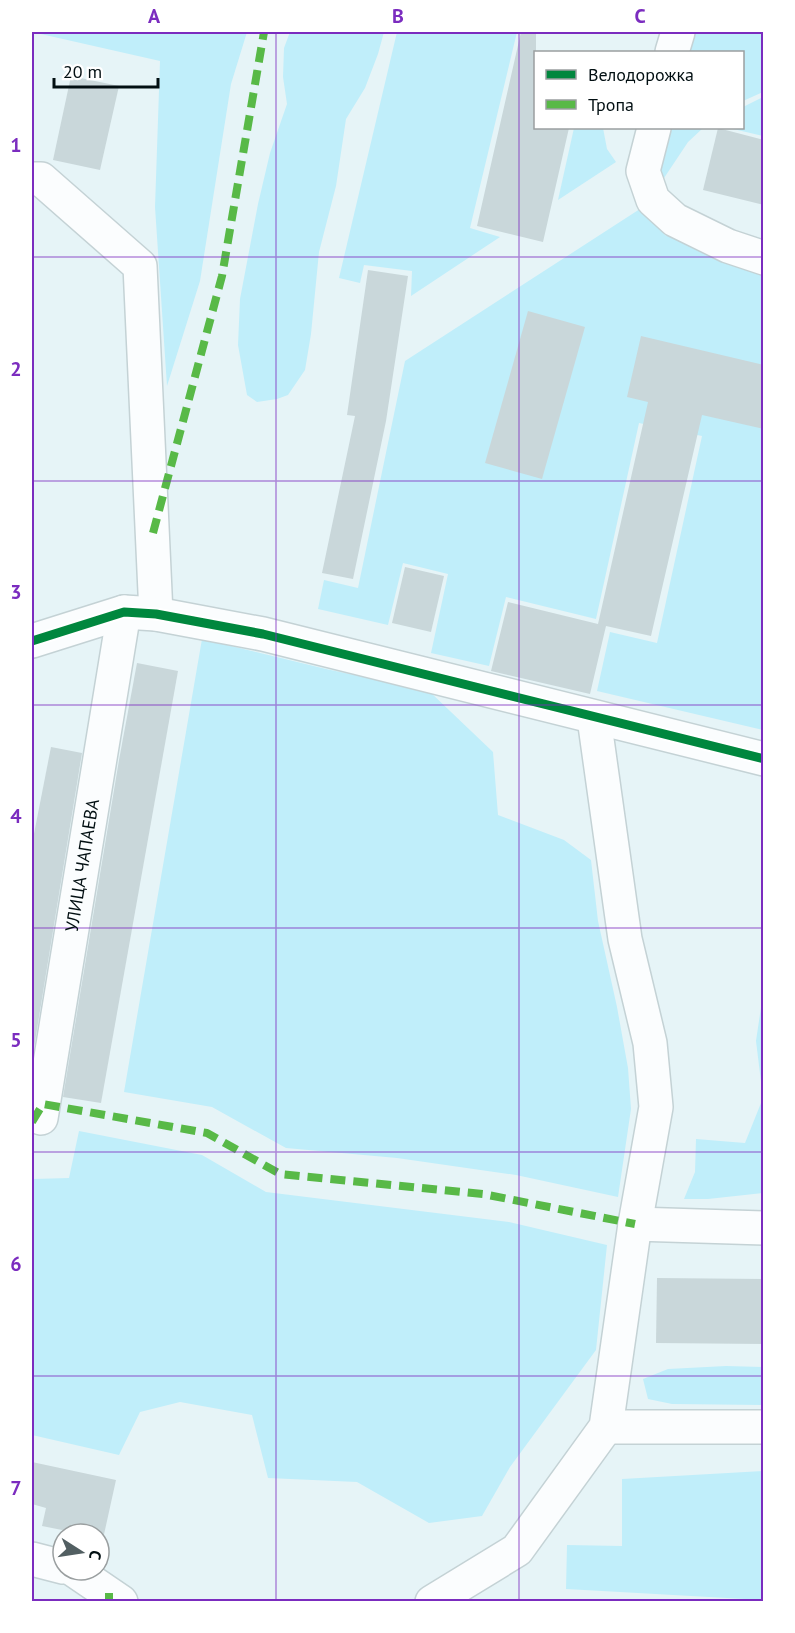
<svg xmlns="http://www.w3.org/2000/svg" width="795" height="1633" font-family="'PT Sans',sans-serif">
<style>
.green{fill:#c0eefa}
.building{fill:#c9d7da}
.lines{fill:none;stroke-linecap:round;stroke-linejoin:round}
.minor-casing{stroke:#c4d2d5;stroke-width:36}
.minor{stroke:#fbfdfe;stroke-width:33}
.quiet{stroke:#58b947;stroke-width:8;stroke-dasharray:15 8;stroke-linecap:butt}
.cycleway-casing{stroke:#fff;stroke-width:13}
.cycleway{stroke:#00873e;stroke-width:9}
.grid{fill:none;stroke:#7b2cbf;stroke-width:1.5;stroke-opacity:0.55}
.labels{text-anchor:middle;stroke-width:5;stroke-linejoin:round;paint-order:stroke}
.street-label{font-size:18px;fill:#020f12;stroke:#fff}
.neatline{fill:none;stroke:#7b2cbf;stroke-width:2}
.grid-label{font-size:20px;text-anchor:middle;font-weight:bold;fill:#7b2cbf}
</style>
<rect width="100%" height="100%" fill="#e6f4f7"/>
<g class="green">
<polygon points="32,32 247,32 231,84 200,281 167,386 155,207 160,61"/>
<polygon points="290,32 384,32 378,54 365,88 346,119 336,186 319,252 311,334 305,370 288,395 277,399 257,402 247,395 238,345 240,299 258,204 270,153 287,104 283,77 284,48"/>
<polygon points="397,32 517,32 470,228 500,237 411,296 412,271 364,265 360,283 339,278"/>
<polygon points="689,32 763,32 763,92 743,101 742,52 683,52"/>
<polygon points="763,97 763,136 729,128 742,128 743,107"/>
<polygon points="574,128 603,128 607,149 616,162 558,200"/>
<polygon points="663,128 703,128 688,142 662,181 658,165"/>
<polygon points="643,207 665,235 727,262 763,276 763,730 597,691 610,632 657,643 702,436 639,423 596,619 506,597 489,666 431,653 448,574 403,563 388,625 318,609 324,580 358,588 405,361"/>
<polygon points="202,639 326,669 429,691 493,752 498,815 564,840 591,860 598,921 617,1007 628,1068 631,1109 618,1197 516,1175 397,1158 286,1148 212,1107 124,1092"/>
<polygon points="763,994 763,1193 708,1199 684,1199 695,1172 696,1139 745,1143 763,1098 756,1041"/>
<polygon points="79,1131 202,1155 266,1192 509,1222 607,1245 596,1350 510,1467 482,1516 429,1523 357,1482 268,1478 252,1415 180,1402 140,1412 119,1455 32,1435 32,1187 33,1179 69,1178"/>
<polygon points="726,1366 763,1367 763,1405 672,1404 648,1399 643,1379 668,1369"/>
<polygon points="763,1471 763,1600 566,1589 567,1545 622,1546 622,1479"/>
</g>
<g class="building">
<polygon points="521,32 536,32 536,128 569,128 543,242 477,226"/>
<polygon points="71,76 119,86 100,170 53,160"/>
<polygon points="718,128 764,140 764,205 703,190"/>
<polygon points="368,270 408,276 386,421 353,579 322,573 355,416 347,415"/>
<polygon points="528,311 585,327 542,479 485,463"/>
<polygon points="641,336 764,365 764,429 702,415 651,636 606,626 590,694 491,671 508,602 598,624 648,402 627,397"/>
<polygon points="405,567 444,576 431,632 392,623"/>
<polygon points="137,663 178,671 101,1103 63,1097 119,760"/>
<polygon points="51,747 82,753 32,1060 32,844"/>
<polygon points="657,1278 764,1279 764,1344 656,1343"/>
<polygon points="32,1462 116,1480 103,1539 99,1538 99,1534 82,1534 42,1526 46,1508 32,1504"/>
</g>
<g class="lines">
<defs>
<g id="minor">
<polyline points="672,52 678,32"/>
<polyline points="654,128 643,171 653,200 675,220 728,246 764,258"/>
<polyline points="32,179 41,179 140,266 156,614"/>
<polyline points="32,641 124,612 156,614 263,634 764,759"/>
<path id="s1" d="M41,1118L124,612"/>
<polyline points="635,1224 764,1228"/>
<polyline points="606,1427 764,1427"/>
<polyline points="32,1559 63,1567"/>
<polyline points="74,1570 121,1602"/>
<polyline points="432,1602 517,1550 606,1427 635,1224 656,1107 650,1043 625,939 594,718"/>
</g>
</defs>
<use href="#minor" class="minor-casing"/>
<use href="#minor" class="minor"/>
<g class="quiet">
<polyline points="153,533 222,276 264,32"/>
<polyline points="32,1122 43,1104 207,1133 280,1174 483,1194 635,1224"/>
<polyline points="109,1593 109,1602"/>
</g>
<defs>
<polyline id="cycleway" points="32,641 124,612 156,614 263,634 764,759"/>
</defs>
<use href="#cycleway" class="cycleway-casing"/>
<use href="#cycleway" class="cycleway"/>
</g>
<path class="grid" d="M276,32V1602M519,32V1602M32,257H764M32,481H764M32,705H764M32,928H764M32,1152H764M32,1376H764"/>
<g class="labels">
<g class="street-label">
<text dy="6" stroke="none"><textPath href="#s1" startOffset="256">УЛИЦА ЧАПАЕВА</textPath></text>
</g>
</g>
<rect width="795" height="1633" fill="none" stroke="#ffffff" stroke-width="66"/>
<rect x="534" y="51" width="210" height="78" fill="#ffffff" stroke="#9a9fa0" stroke-width="1.5"/>
<rect x="546" y="70" width="30" height="9" fill="#00873e" stroke="#9a9fa0" stroke-width="1.5"/>
<text x="588" y="81" font-size="18" fill="#020f12">Велодорожка</text>
<rect x="546" y="100" width="30" height="9" fill="#58b947" stroke="#9a9fa0" stroke-width="1.5"/>
<text x="588" y="111" font-size="18" fill="#020f12">Тропа</text>
<g transform="translate(81 1552) rotate(102)"><circle r="28" fill="#ffffff" stroke="#9a9fa0" stroke-width="1.5"/>
<path d="M0-4.5L10 22L0 15L-10 22Z" fill="#525f62"/>
<text y="-9" font-size="16" font-weight="bold" text-anchor="middle" fill="#020f12">С</text>
</g>
<path d="M54 78v9h104v-9" fill="none" stroke="#020f12" stroke-width="3"/>
<text x="63" y="78" font-size="18" fill="#020f12" stroke="#ffffff" stroke-width="4.5" paint-order="stroke">20 m</text>
<rect x="33" y="33" width="729" height="1567" class="neatline"/>
<g class="grid-label">
<text x="154" y="23">A</text>
<text x="398" y="23">B</text>
<text x="640" y="23">C</text>
<text x="16" y="152">1</text>
<text x="16" y="376">2</text>
<text x="16" y="599">3</text>
<text x="16" y="823">4</text>
<text x="16" y="1047">5</text>
<text x="16" y="1271">6</text>
<text x="16" y="1495">7</text>
</g>
</svg>
